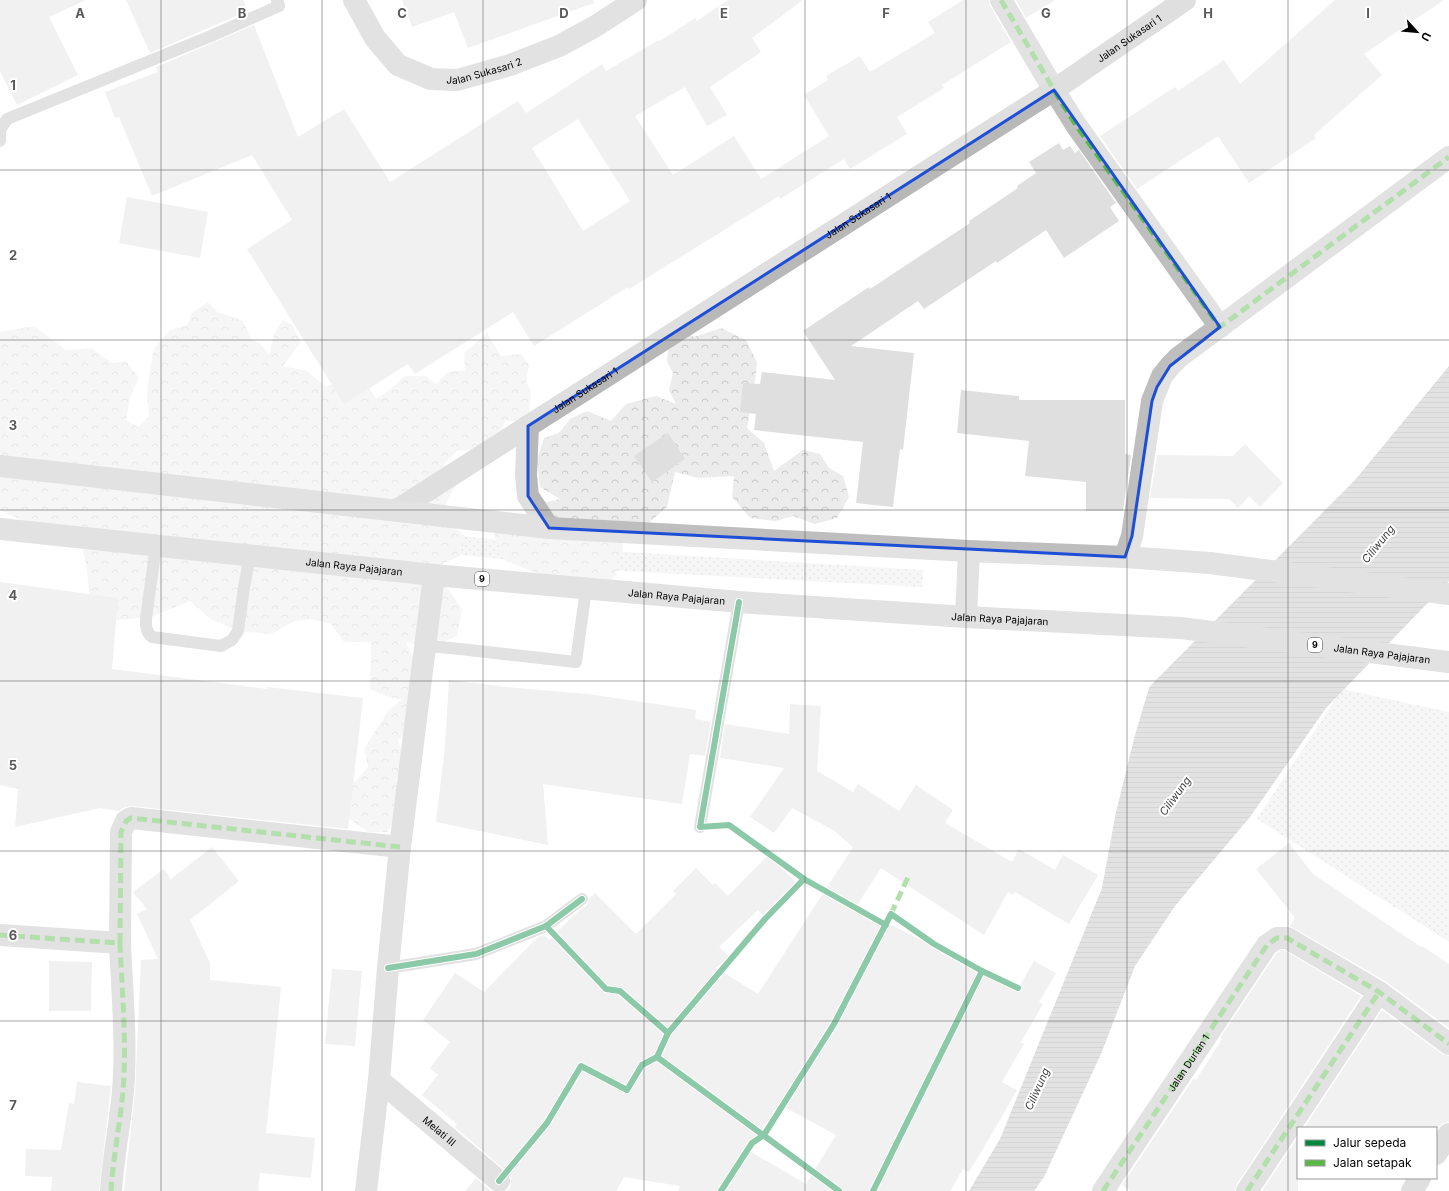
<svg xmlns="http://www.w3.org/2000/svg" width="1449" height="1191" font-family="Inter,sans-serif">
<style>
.grass{fill:url(#grass-dots)}
.forest{fill:url(#forest-crowns)}
.water{fill:url(#water-rules)}
.building{fill:#dfdfdf;fill-rule:evenodd}
.lines{fill:none;stroke-linecap:round;stroke-linejoin:round}
.lane{stroke:#bebebe;stroke-width:12}
.street{stroke:#bebebe;stroke-width:22}
.secondary{stroke:#b8b8b8;stroke-width:22}
.highway{stroke:#bebebe;stroke-width:22}
.quiet{stroke:#58b947;stroke-width:5;stroke-dasharray:10 5;stroke-linecap:butt}
.cycleway-casing{stroke:#fff;stroke-width:8}
.cycleway{stroke:#00873e;stroke-width:6}
.marked{fill:none;stroke:#1d4ed8;stroke-width:3;stroke-linejoin:round}
.grid{fill:none;stroke:#595959;stroke-width:1;stroke-opacity:0.55}
.labels{text-anchor:middle;stroke-width:4;stroke-linejoin:round;paint-order:stroke}
.shield{fill:#fff;stroke:#4c4c4c;stroke-width:1}
.shield-label{font-size:9px;font-weight:bold;fill:#000}
.street-label{font-size:10px;fill:#000;stroke:#fff}
.water-label{font-size:11px;font-style:italic;fill:#444;stroke:#fff}
.grid-label{font-size:13px;text-anchor:middle;font-weight:bold;fill:#595959;stroke:#fff;stroke-width:4;stroke-linejoin:round;paint-order:stroke}
</style>
<defs>
<pattern id="grass-dots" width="8" height="8" patternUnits="userSpaceOnUse"><rect width="8" height="8" fill="#ececec"/><path d="M2 2h.1M6 6h.1" fill="none" stroke="#c9c9c9" stroke-width="1.8" stroke-linecap="round"/></pattern>
<pattern id="forest-crowns" width="20" height="18" patternUnits="userSpaceOnUse"><rect width="20" height="18" fill="#ececec"/><path d="M2 6a3 3 0 1 1 6 0M12 15a3 3 0 1 1 6 0" fill="none" stroke="#c9c9c9"/></pattern>
<pattern id="water-rules" width="6" height="5" patternUnits="userSpaceOnUse"><rect width="6" height="5" fill="#bfbfbf"/><path d="M0 2.5h6" fill="none" stroke="#a2a2a2"/></pattern>
</defs>
<rect width="100%" height="100%" fill="#fff"/>
<g class="grass">
<polygon points="0,490 610,551 923,570 922,587 603,570 0,505"/>
<polygon points="1342,689 1449,712 1449,942 1257,819"/>
</g>
<g class="forest">
<polygon points="208,302 218,312 243,321 251,339 259,343 269,354 275,332 283,320 292,325 301,342 283,366 307,371 326,387 345,377 364,379 376,399 388,391 405,376 426,376 436,384 448,372 465,370 464,353 487,333 501,356 521,354 529,365 526,381 531,391 529,413 521,421 505,421 499,438 485,449 457,451 443,465 456,484 440,515 465,536 460,556 442,564 446,586 462,609 457,636 436,645 406,642 431,696 398,741 405,759 396,780 401,803 388,832 368,832 345,816 343,795 368,767 364,749 388,711 402,699 391,698 370,689 371,642 344,642 331,624 311,619 295,621 271,634 238,631 212,620 190,601 151,617 116,620 91,608 86,563 82,548 37,541 19,519 0,510 0,332 34,326 66,350 91,348 112,363 126,361 139,378 130,397 126,420 138,427 149,417 147,396 149,375 154,349 170,330 187,325 192,313"/>
<polygon points="721,328 746,340 757,362 755,382 745,397 751,406 747,428 764,443 774,471 803,450 820,454 829,468 843,476 849,497 837,518 815,524 793,516 776,521 750,518 732,497 734,476 698,478 675,472 667,507 639,531 621,531 623,553 617,562 616,576 592,594 541,575 506,561 494,535 506,518 526,517 538,504 560,499 540,487 537,460 544,438 559,433 570,419 587,411 611,421 626,404 656,396 676,404 669,390 673,373 667,362 669,337 681,329 694,337"/>
</g>
<polygon class="water" points="1449,366 1449,581 1326,708 1250,817 1175,906 1135,966 1101,1054 1044,1177 1034,1191 969,1191 1000,1139 1102,888 1116,812 1135,735 1149,688 1153,683 1355,480"/>
<g class="building">
<polygon points="0,0 86,0 49,17 78,75 17,105 0,71"/>
<polygon points="126,0 243,0 248,11 150,53"/>
<polygon points="402,0 593,0 594,3 468,48 454,12 412,27"/>
<path d="M728,0H803L752,38L761,52L710,87L727,115L707,126L685,87L635,116L673,175L734,136L761,179L829,136L804,95L828,80L826,76L860,56L870,72L935,33L928,22L963,0H989L990,6L1011,42L942,85L944,88L897,117L907,134L850,169L844,159L780,199L779,196L629,289L628,287L534,346L513,312L415,374L408,364L344,404L247,249L292,220L252,155L152,196L119,117L115,118L105,92L158,72L156,67L254,25L298,137L344,109L390,182L518,101L526,113L602,64L606,71L659,40L660,41L695,18L697,21ZM578,119L630,201L583,231L532,148Z"/>
<polygon points="1016,0 1055,0 1026,18"/>
<polygon points="1335,0 1444,0 1364,54 1382,75 1314,135 1316,138 1249,183 1218,136 1137,189 1100,136 1175,87 1178,91 1224,60 1240,84"/>
<polygon points="1059,143 1063,150 1070,146 1075,153 1079,150 1116,203 1110,207 1119,221 1064,258 1046,230 997,263 996,261 924,309 918,301 851,346 914,353 903,450 900,449 893,507 856,503 863,442 754,430 756,414 740,412 743,383 760,384 762,372 835,380 803,331 869,287 870,289 970,223 969,221 1018,188 1017,186 1036,173 1029,162"/>
<polygon points="127,197 208,212 200,258 119,243"/>
<polygon points="961,390 1019,396 1019,400 1125,400 1125,454 1131,455 1123,511 1086,511 1086,482 1025,476 1029,441 957,433"/>
<polygon points="668,433 685,459 652,482 634,456"/>
<polygon points="1245,444 1283,483 1260,507 1249,496 1238,508 1229,499 1150,498 1157,455 1233,456"/>
<polygon points="0,582 118,598 112,669 267,689 267,687 363,698 348,829 132,806 125,807 119,811 100,808 15,827 18,789 0,785"/>
<polygon points="449,680 517,688 588,694 696,710 695,719 711,722 705,756 690,754 682,804 543,784 548,845 436,822 445,746"/>
<path d="M790,704L821,706L817,771L853,792L858,784L899,811L916,785L953,810L945,823L1012,862L1019,849L1055,870L1063,855L1098,875L1069,924L1015,892L1013,895L1008,892L984,935L881,868L856,907L1018,989L1034,961L1056,973L1039,1002L1043,1004L1021,1042L1024,1044L1002,1082L1017,1090L996,1127L969,1172L963,1169L950,1191H678L680,1186L624,1177L616,1191H506L509,1189L511,1183V1177L507,1172L455,1127L457,1124L422,1095L438,1075L430,1068L450,1042L423,1020L455,973L484,992L538,937L544,935L549,940L575,914L587,905L589,899L595,893L636,934L676,894L673,891L696,868L713,885L715,883L728,896L768,855L799,885L766,919L758,910L719,947L729,956L716,968L758,994L853,847L833,830L792,808L774,833L750,817L784,768L720,758L725,724L789,734ZM779,1104L836,1135L806,1184L748,1150Z"/>
<polygon points="1289,843 1313,874 1421,947 1422,946 1449,964 1449,1028 1385,981 1290,926 1295,918 1256,869"/>
<polygon points="212,847 239,881 190,920 210,963 210,980 281,987 266,1133 315,1138 311,1178 260,1173 258,1191 124,1191 135,1092 141,960 158,959 137,914 147,909 133,892 164,869 171,879"/>
<polygon points="1281,950 1284,950 1361,996 1237,1184 1235,1191 1131,1191 1122,1185 1194,1078 1196,1080 1222,1039 1220,1038 1276,954"/>
<polygon points="49,961 92,962 91,1011 49,1011"/>
<polygon points="332,969 362,971 355,1046 325,1044"/>
<polygon points="1382,1010 1442,1054 1449,1056 1449,1122 1443,1123 1438,1128 1304,1128"/>
<polygon points="77,1082 111,1086 99,1191 51,1191 52,1177 25,1176 26,1149 61,1150 69,1103 74,1104"/>
<polygon points="1298,1137 1298,1191 1262,1191"/>
<polygon points="476,1178 491,1191 492,1191 465,1191"/>
</g>
<g class="lines">
<g class="lane">
<polyline points="0,141 0,130 7,119 211,36 279,6 277,0"/>
<path d="M156,545L146,619C146,627 146,632 152,637L221,646L232,640L238,631L244,587L250,556"/>
<polyline points="425,646 451,648 576,662 586,589"/>
<polyline points="700,827 739,602"/>
<polyline points="388,968 476,954 546,926 582,899"/>
</g>
<g class="street">
<path id="s1" d="M354,0L375,38L398,65L431,79L457,80L510,65L559,46L594,27L636,0"/>
<polyline points="1001,0 1054,90 1076,125 1220,327"/>
<polyline points="1125,557 1132,536 1152,401 1162,376 1170,366 1179,357 1449,157"/>
<path d="M0,935L120,943C122,992 127,1042 123,1091C120,1125 113,1158 111,1191"/>
<polyline points="120,943 121,832 126,821 131,818 400,847"/>
<path id="s2" d="M379,1080L499,1181"/>
<polyline points="366,1191 379,1080 388,968 400,847 434,575"/>
<polyline points="1103,1191 1267,945 1277,938 1287,938 1379,992 1449,1044"/>
<polyline points="1247,1191 1379,992"/>
</g>
<g class="secondary">
<polyline points="528,426 526,475 528,496 549,528"/>
<path id="s3" d="M397,510L1054,90L1185,0"/>
<polyline points="1436,1154 1449,1134"/>
<polyline points="1412,1191 1420,1178"/>
</g>
<g class="highway">
<polyline points="0,466 549,528 969,551 1125,557 1210,563 1449,594"/>
<path id="s4" d="M0,529L434,575L739,602L966,617L1181,628L1449,662"/>
<polyline points="966,617 969,551"/>
</g>
<g class="quiet">
<polyline points="1001,0 1054,90 1076,125 1220,327 1449,157"/>
<polyline points="891,914 909,875"/>
<path d="M0,935L120,943C122,992 127,1042 123,1091C120,1125 113,1158 111,1191"/>
<polyline points="120,943 121,832 126,821 131,818 400,847"/>
<path id="s5" d="M1103,1191L1267,945L1277,938H1287L1379,992L1449,1044"/>
<polyline points="1247,1191 1379,992"/>
</g>
<defs>
<g id="cycleway">
<polyline points="739,602 700,827 729,825 804,879 886,925"/>
<polyline points="546,926 606,989 620,991 668,1033"/>
<polyline points="388,968 476,954 546,926 582,899"/>
<polyline points="657,1057 839,1191"/>
<polyline points="499,1181 547,1123 581,1066 627,1090 642,1065 657,1057 668,1033 765,919 804,879"/>
<polyline points="721,1191 752,1143 764,1135 834,1024 891,914 934,944 982,971 1018,988"/>
<polyline points="873,1191 982,971"/>
</g>
</defs>
<use href="#cycleway" class="cycleway-casing"/>
<use href="#cycleway" class="cycleway"/>
</g>
<path d="M0 0H1449V1191H0ZM1054,90L1220,327L1170,366L1157,387L1152,401L1132,536L1125,557L549,528L528,496V426Z" fill="#fff" fill-opacity=".55" fill-rule="evenodd"/>
<path class="marked" d="M1054,90L1220,327L1170,366L1157,387L1152,401L1132,536L1125,557L549,528L528,496V426Z"/>
<path class="grid" d="M161,0V1191M322,0V1191M483,0V1191M644,0V1191M805,0V1191M966,0V1191M1127,0V1191M1288,0V1191M0,170H1449M0,340H1449M0,510H1449M0,681H1449M0,851H1449M0,1021H1449"/>
<g class="labels">
<g class="shield">
<rect x="475" y="572" width="14" height="14" rx="3"/>
<rect x="1308" y="638" width="14" height="14" rx="3"/>
</g>
<g class="shield-label">
<text x="482" y="582">9</text>
<text x="1315" y="648">9</text>
</g>
<g class="street-label">
<text dy="4" stroke="none"><textPath href="#s3" startOffset="871">Jalan Sukasari 1</textPath></text>
<text dy="4" stroke="none"><textPath href="#s1" startOffset="169">Jalan Sukasari 2</textPath></text>
<text dy="4" stroke="none"><textPath href="#s3" startOffset="547">Jalan Sukasari 1</textPath></text>
<text dy="4" stroke="none"><textPath href="#s3" startOffset="223">Jalan Sukasari 1</textPath></text>
<text dy="4" stroke="none"><textPath href="#s4" startOffset="356">Jalan Raya Pajajaran</textPath></text>
<text dy="4" stroke="none"><textPath href="#s4" startOffset="680">Jalan Raya Pajajaran</textPath></text>
<text dy="4" stroke="none"><textPath href="#s4" startOffset="1004">Jalan Raya Pajajaran</textPath></text>
<text dy="4" stroke="none"><textPath href="#s4" startOffset="1388">Jalan Raya Pajajaran</textPath></text>
<text dy="4" stroke="none"><textPath href="#s5" startOffset="154">Jalan Durian 1</textPath></text>
<text dy="4" stroke="none"><textPath href="#s2" startOffset="79">Melati III</textPath></text>
</g>
<g class="water-label">
<text transform="translate(1378 544) rotate(-51)" y="4">Ciliwung</text>
<text transform="translate(1175 796) rotate(-54)" y="4">Ciliwung</text>
<text transform="translate(1037 1089) rotate(-66)" y="4">Ciliwung</text>
</g>
</g>
<g class="grid-label">
<text x="80" y="18">A</text>
<text x="242" y="18">B</text>
<text x="402" y="18">C</text>
<text x="564" y="18">D</text>
<text x="724" y="18">E</text>
<text x="886" y="18">F</text>
<text x="1046" y="18">G</text>
<text x="1208" y="18">H</text>
<text x="1368" y="18">I</text>
<text x="13" y="90">1</text>
<text x="13" y="260">2</text>
<text x="13" y="430">3</text>
<text x="13" y="600">4</text>
<text x="13" y="770">5</text>
<text x="13" y="940">6</text>
<text x="13" y="1110">7</text>
</g>
<rect x="1297" y="1127" width="140" height="52" fill="#ffffff" stroke="#999999"/>
<rect x="1305" y="1140" width="20" height="6" fill="#00873e" stroke="#999999"/>
<text x="1333" y="1147" font-size="12" fill="#000000">Jalur sepeda</text>
<rect x="1305" y="1160" width="20" height="6" fill="#58b947" stroke="#999999"/>
<text x="1333" y="1167" font-size="12" fill="#000000">Jalan setapak</text>
<g transform="translate(1417 32) rotate(117)" stroke="#ffffff" stroke-width="3" paint-order="stroke">
<path d="M0-3L7 15L0 10L-7 15Z" fill="#000000"/>
<text y="-6" font-size="11" font-weight="bold" text-anchor="middle" fill="#000000">U</text>
</g>
</svg>
